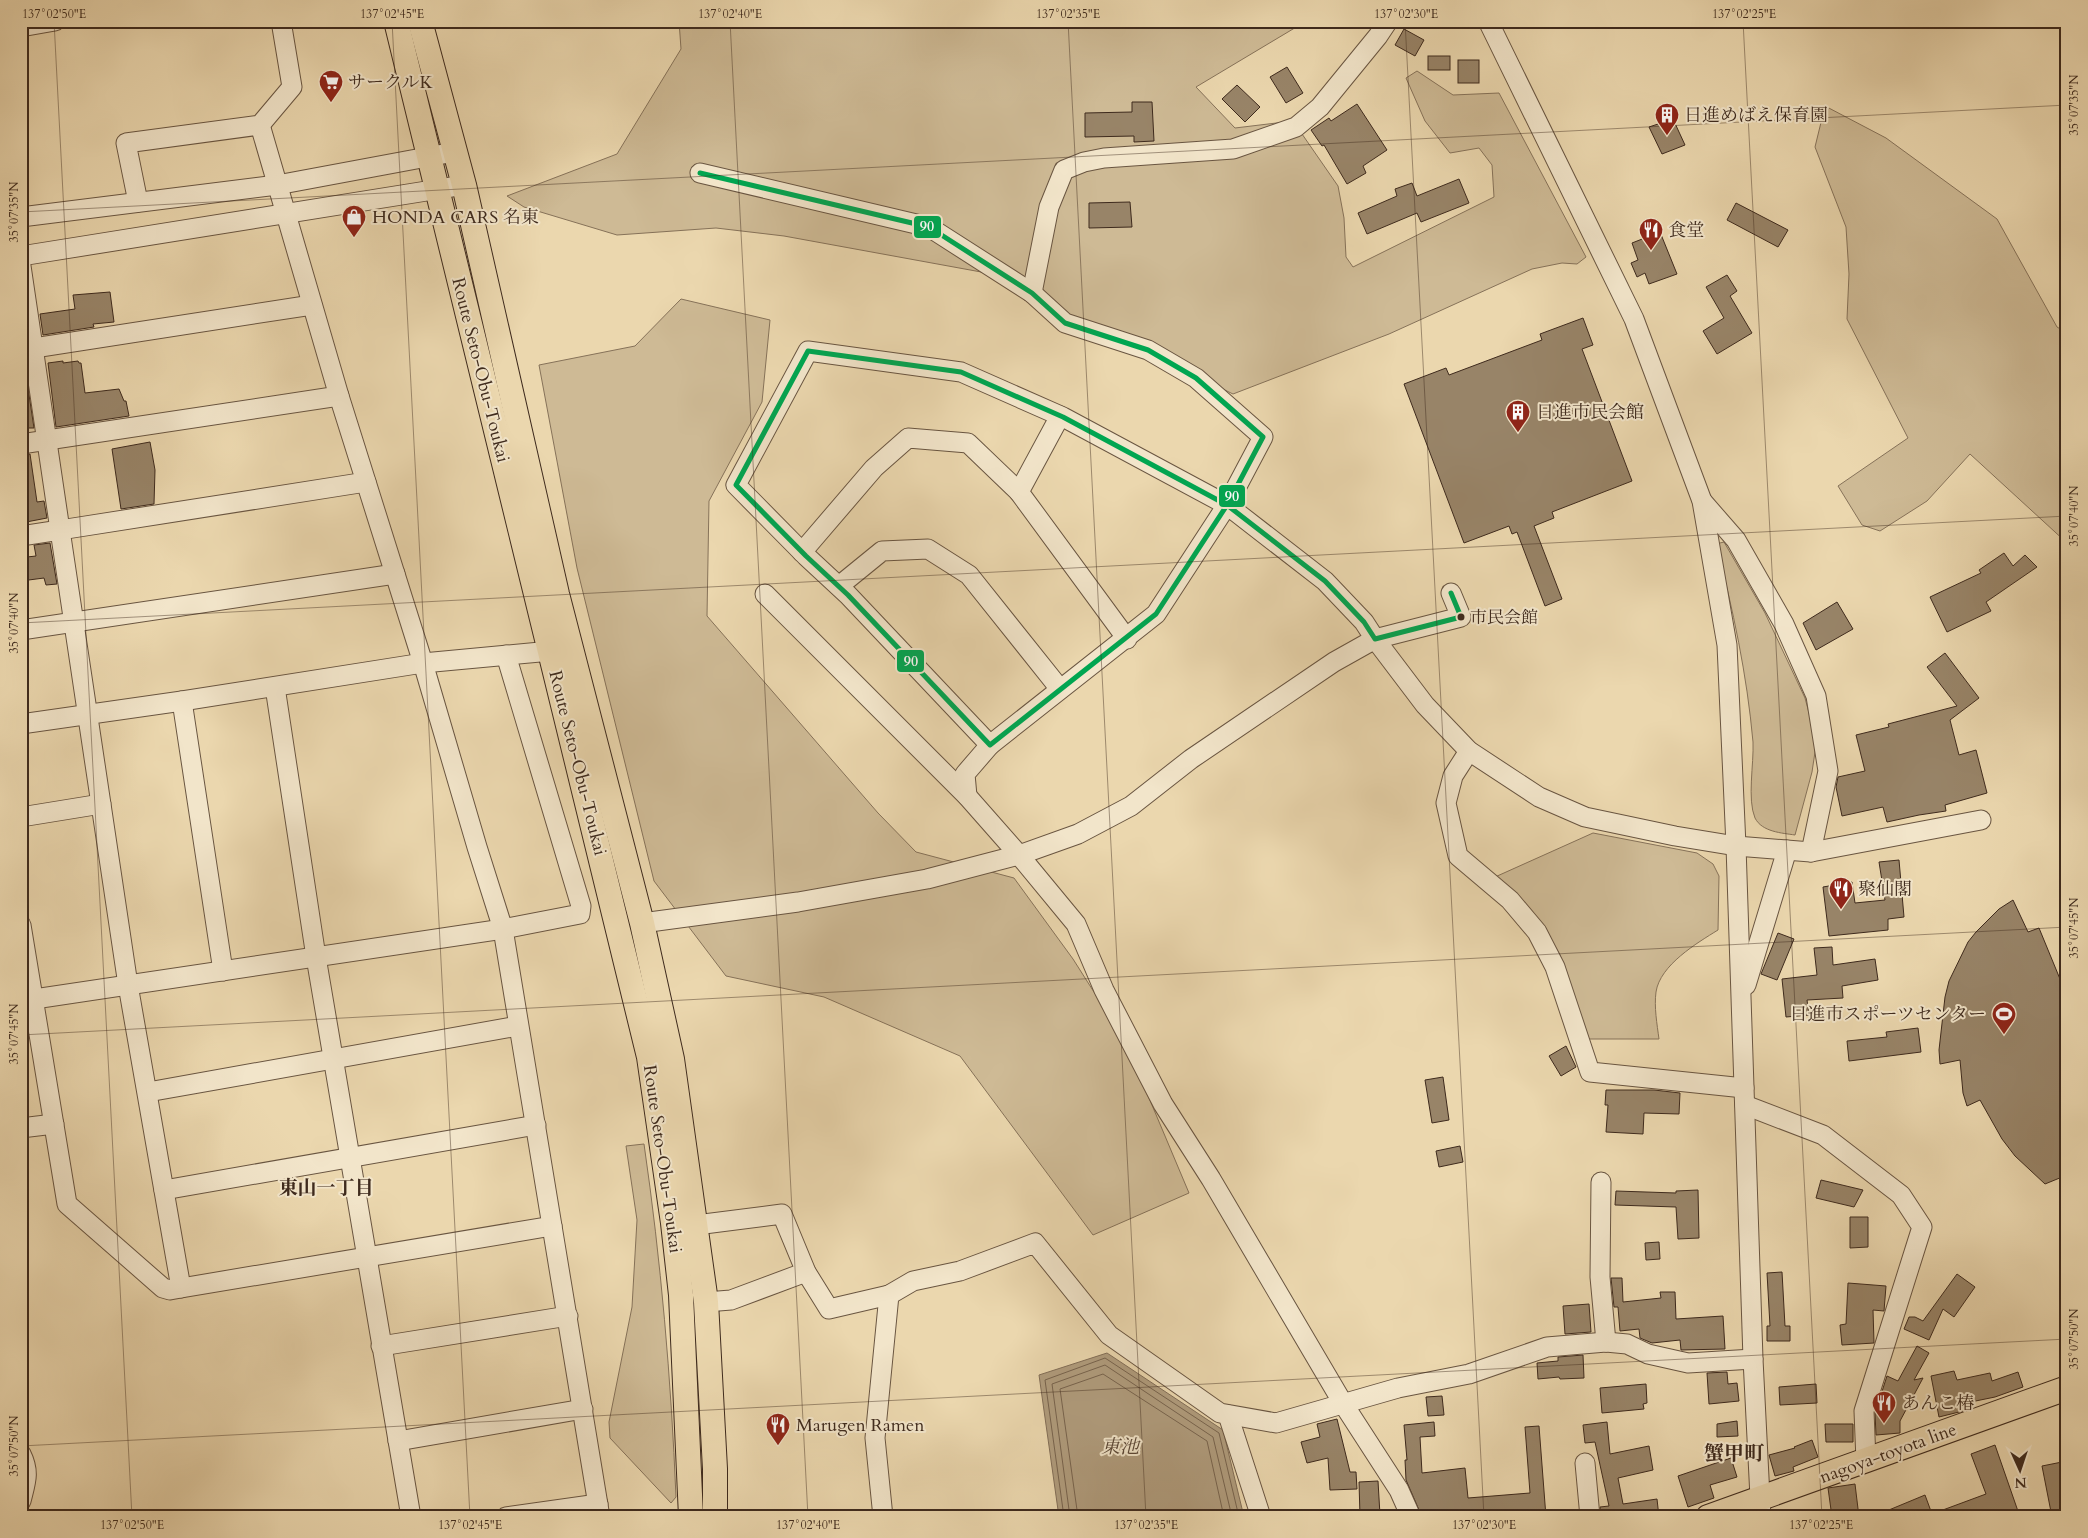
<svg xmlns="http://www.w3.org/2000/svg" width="2088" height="1538" font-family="Cardo,'Noto Serif JP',serif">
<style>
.green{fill:#ceba95;stroke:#867259}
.water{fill:#b09c7d;stroke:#826e57}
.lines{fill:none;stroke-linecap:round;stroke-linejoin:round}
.shore{stroke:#77634d;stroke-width:1}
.building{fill:#988468;stroke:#3e2a1d}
.minor-casing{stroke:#695541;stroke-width:21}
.major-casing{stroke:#3e2a1d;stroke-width:26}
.minor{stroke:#f2e5ca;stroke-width:19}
.major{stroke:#ebd7ae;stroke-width:24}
.bus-1-casing{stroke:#f2e5ca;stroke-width:9}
.bus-1{stroke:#00a651;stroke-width:5}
.ticks{fill:none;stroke:#3e2a1d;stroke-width:1;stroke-opacity:0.45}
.bus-dot{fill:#3e2a1d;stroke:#f2e5ca;stroke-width:2}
.labels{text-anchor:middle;stroke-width:4;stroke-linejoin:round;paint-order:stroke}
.bus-label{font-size:17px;fill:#3e2a1d;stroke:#f2e5ca;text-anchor:start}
.poi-label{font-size:18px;fill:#3e2a1d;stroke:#f2e5ca;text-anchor:start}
.street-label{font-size:18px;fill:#3e2a1d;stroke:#f2e5ca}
.neighbourhood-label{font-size:19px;font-weight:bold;fill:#3e2a1d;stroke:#f2e5ca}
.water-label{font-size:19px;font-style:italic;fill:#5a4635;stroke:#f2e5ca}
.quarter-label{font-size:20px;font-weight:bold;fill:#3e2a1d;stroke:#f2e5ca}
.line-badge{stroke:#f2e5ca;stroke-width:2}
.badge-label{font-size:14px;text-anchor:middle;font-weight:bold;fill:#fff}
.neatline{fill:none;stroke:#3e2a1d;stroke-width:2}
.ticks-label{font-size:12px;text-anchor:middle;fill:#3e2a1d}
</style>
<rect width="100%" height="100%" fill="#ebd7ae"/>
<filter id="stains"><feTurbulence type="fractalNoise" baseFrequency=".004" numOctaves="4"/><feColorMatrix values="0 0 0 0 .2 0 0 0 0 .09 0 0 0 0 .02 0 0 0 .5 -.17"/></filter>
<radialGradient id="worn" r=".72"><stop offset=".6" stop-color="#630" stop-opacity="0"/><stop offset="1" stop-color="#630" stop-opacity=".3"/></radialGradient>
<g class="green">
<polygon points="679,21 1293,21 1298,26 1196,87 1235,128 1293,121 1338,186 1344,218 1346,257 1353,267 1494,197 1492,165 1479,148 1450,153 1425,121 1406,78 1417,71 1453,95 1499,93 1586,257 1577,264 1562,263 1532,269 1389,334 1233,394 1074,316 1024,300 1014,278 784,236 716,228 617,235 524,207 507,196 617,154 681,49"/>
<polygon points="1825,106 1886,138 1997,219 2057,327 2067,333 2067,543 1970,454 1927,501 1880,531 1862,525 1838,486 1908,438 1847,319 1849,274 1846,227 1815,147"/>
<polygon points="681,299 770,320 762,402 709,501 707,616 878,813 916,852 1014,878 1073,959 1113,1022 1149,1098 1189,1193 1093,1235 960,1056 824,997 726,976 654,881 577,568 539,365 635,346"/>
<path d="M1724,542L1765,613L1805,698L1813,728L1815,752L1812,772L1795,835C1782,833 1762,832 1755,818C1747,799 1754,764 1753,742C1747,675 1733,609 1716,544Z"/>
<path d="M1593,833L1697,853L1713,864L1719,876L1718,930C1697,943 1660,965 1656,992C1654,1007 1657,1024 1659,1039H1588L1560,955L1541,923L1495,877Z"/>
<path d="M644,1144C661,1261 671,1378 676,1497L671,1503L610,1438L609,1422L632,1307L637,1220L626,1146Z"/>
</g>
<polygon class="water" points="1107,1353 1223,1430 1244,1517 1059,1517 1039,1375"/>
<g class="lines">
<g class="shore">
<polyline points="1064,1517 1045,1380 1105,1358 1219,1433 1239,1517"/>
<polyline points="1070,1517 1052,1384 1105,1365 1213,1437 1232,1517"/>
<polyline points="1078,1517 1060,1389 1103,1374 1207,1441 1224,1517"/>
</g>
</g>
<g class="building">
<polygon points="1404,29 1424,40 1415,56 1395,45"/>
<rect x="1428" y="56" width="22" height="14"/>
<rect x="1458" y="60" width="21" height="23"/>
<polygon points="1287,67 1303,93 1286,103 1270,77"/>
<polygon points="1237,85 1260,107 1245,122 1222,99"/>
<polygon points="1132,102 1152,102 1154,141 1134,142 1134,136 1085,137 1085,113 1132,112"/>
<polygon points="1357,104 1387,150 1363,166 1366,173 1347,184 1324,145 1322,146 1311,130 1329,118 1331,121"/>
<polygon points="1673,119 1685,145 1662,154 1649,127"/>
<polygon points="1459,179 1469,203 1421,222 1417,213 1367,234 1358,213 1397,196 1395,189 1412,183 1417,196"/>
<polygon points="1130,202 1132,227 1089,228 1089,203"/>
<polygon points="1736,203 1788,230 1778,247 1727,220"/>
<polygon points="1660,232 1677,274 1649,284 1645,273 1637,277 1631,263 1638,260 1632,243"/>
<polygon points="1727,275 1737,291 1730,296 1752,333 1717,354 1703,331 1724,318 1706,287"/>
<polygon points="110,292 114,322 93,324 94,327 43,335 40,314 75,309 73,295"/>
<polygon points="1583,318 1593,345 1582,349 1632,481 1552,512 1554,518 1534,526 1562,599 1545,606 1517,532 1512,534 1509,526 1464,543 1404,384 1446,368 1449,375 1542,340 1540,334"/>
<polygon points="63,361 63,363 78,361 79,363 81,363 85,393 119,389 124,401 126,401 129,416 56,427 48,363"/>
<polygon points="25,368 34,428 21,428 21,369"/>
<polygon points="150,442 155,470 154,504 121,509 112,449"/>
<polygon points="30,454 37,502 44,501 47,518 21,523 21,455"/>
<polygon points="50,543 57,584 46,585 44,578 21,581 21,561 27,560 27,557 36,556 34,545"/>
<polygon points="2004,553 2013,566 2025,555 2037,567 1986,602 1991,611 1947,632 1930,597 1981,573 1979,570"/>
<polygon points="1837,602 1853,629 1816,650 1803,623"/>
<polygon points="1945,653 1979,698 1950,720 1959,755 1976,750 1987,793 1945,805 1946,811 1919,815 1887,822 1883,807 1842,816 1836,787 1838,777 1865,771 1856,735 1889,727 1888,724 1957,706 1927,667"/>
<polygon points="1899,860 1904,917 1888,919 1888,930 1829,936 1823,887 1852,882 1855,903 1885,900 1879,862"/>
<polygon points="2013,900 2028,932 2039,928 2067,996 2067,1175 2045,1184 2015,1156 2002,1139 1980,1100 1967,1106 1963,1093 1960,1060 1940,1064 1939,1050 1945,997 1949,981 1968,942 1976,932 1999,909"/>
<polygon points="1778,933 1794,939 1777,980 1761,974"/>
<polygon points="1832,947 1833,965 1875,959 1878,980 1842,986 1843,998 1807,1000 1809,1015 1786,1017 1782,979 1817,975 1814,948"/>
<polygon points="1918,1028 1921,1052 1849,1061 1847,1041 1887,1037 1886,1032"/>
<polygon points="1566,1046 1576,1067 1561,1076 1549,1056"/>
<polygon points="1443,1077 1449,1120 1432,1123 1425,1080"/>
<polygon points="1606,1090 1654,1090 1680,1093 1679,1114 1644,1113 1643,1134 1606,1132 1608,1105 1605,1105"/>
<polygon points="1460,1146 1463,1162 1439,1167 1436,1151"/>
<polygon points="1821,1180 1863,1190 1854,1207 1816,1198"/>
<polygon points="1698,1190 1699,1238 1678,1239 1676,1207 1615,1205 1616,1191 1676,1193 1676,1191"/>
<polygon points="1850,1217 1868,1217 1868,1247 1850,1248"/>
<polygon points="1659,1242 1660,1259 1646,1260 1645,1243"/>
<polygon points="1782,1272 1785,1326 1790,1326 1790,1341 1767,1341 1767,1326 1770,1326 1767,1273"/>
<polygon points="1957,1274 1975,1287 1954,1317 1943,1309 1929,1340 1904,1329 1909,1317 1915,1317 1923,1321"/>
<polygon points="1611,1278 1622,1278 1623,1302 1661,1298 1660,1292 1675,1292 1676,1319 1723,1316 1725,1349 1681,1350 1680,1340 1652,1343 1640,1338 1639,1329 1620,1331 1618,1307 1614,1307"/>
<polygon points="1848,1283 1886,1286 1884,1311 1873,1310 1874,1343 1842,1345 1840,1325 1846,1324"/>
<polygon points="1589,1304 1591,1332 1565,1334 1563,1306"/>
<polygon points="1917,1346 1929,1353 1914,1380 1923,1378 1900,1421 1900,1433 1876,1435 1875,1413 1887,1376 1898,1381"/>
<polygon points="1583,1355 1584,1378 1560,1379 1559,1377 1538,1379 1537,1363 1558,1361 1558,1357"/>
<polygon points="1954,1371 1957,1380 1990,1373 1992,1381 2018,1372 2023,1387 1995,1397 1961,1404 1963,1411 1939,1417 1931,1376"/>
<polygon points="1727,1372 1728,1384 1737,1383 1739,1401 1709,1404 1707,1373"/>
<polygon points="1646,1384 1647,1403 1643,1404 1644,1409 1602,1413 1600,1388"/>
<polygon points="1816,1384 1817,1403 1780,1405 1779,1387"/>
<polygon points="1442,1396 1444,1415 1428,1416 1426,1397"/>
<polygon points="1337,1419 1350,1472 1356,1472 1357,1489 1330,1490 1328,1458 1307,1463 1301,1442 1320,1437 1317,1424"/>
<polygon points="1737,1421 1738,1436 1717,1437 1717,1424"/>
<polygon points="1434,1422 1435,1436 1420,1437 1422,1473 1465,1468 1468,1498 1530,1493 1525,1427 1539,1426 1546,1517 1422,1517 1406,1480 1405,1460 1407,1460 1404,1425"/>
<polygon points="1607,1422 1610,1454 1649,1446 1653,1470 1618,1478 1623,1504 1657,1499 1659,1517 1601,1517 1600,1507 1609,1506 1595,1442 1585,1443 1583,1425"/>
<polygon points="1825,1424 1853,1424 1853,1442 1826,1442"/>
<polygon points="1812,1440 1818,1457 1793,1467 1794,1471 1775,1476 1769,1455 1795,1448 1794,1447"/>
<polygon points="1995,1445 2020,1517 1872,1517 1925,1495 1932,1514 1986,1494 1971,1454"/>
<polygon points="1731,1458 1737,1477 1710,1485 1714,1498 1688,1507 1678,1476"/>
<polygon points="2067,1461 2067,1517 2052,1517 2042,1466"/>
<polygon points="1378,1481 1380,1515 1360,1516 1359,1482"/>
<polygon points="1855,1484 1859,1517 1832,1517 1828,1488"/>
</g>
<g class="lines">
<defs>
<g id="minor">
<polyline points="1488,21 1634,319 1702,501 1727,645 1736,846 1753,1359 1761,1517"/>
<polyline points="21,27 55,21"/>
<polyline points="260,125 339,396 423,663 477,847 503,929 600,1517"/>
<polyline points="700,173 929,227 1032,293 1065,323 1148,350 1196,378 1263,437 1227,505 1156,614 990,745 848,595 806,556 736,485 808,351 961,372 1063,417 1227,505 1325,581 1364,622 1375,639 1461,617 1451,593"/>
<polyline points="138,202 126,143 260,125 292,87 281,21"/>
<polyline points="21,217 277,185 454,152"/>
<polyline points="21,256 464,185"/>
<polyline points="21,266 60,530 366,482"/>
<polyline points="1032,293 1049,207 1064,170 1084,162 1104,158 1233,149 1296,127 1320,107 1378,36 1388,21"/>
<polyline points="21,350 312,305"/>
<polyline points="1060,416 1019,492 1127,639"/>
<polyline points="21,444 339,396"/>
<polyline points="1702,501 1736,540 1784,624 1816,696 1828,771 1811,852"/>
<polyline points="21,536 60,530 128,985 181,1288"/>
<polyline points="802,552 874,468 908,438 968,443 1019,492"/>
<polyline points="839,586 882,551 928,549 969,575 1060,689"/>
<polyline points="765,594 967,796 1019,855 1076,924 1104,990 1163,1104 1211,1179 1344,1405 1399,1490 1411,1517"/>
<polyline points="21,630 395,574"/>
<polyline points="275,687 316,957 411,1517"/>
<polyline points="182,701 223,971"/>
<polyline points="21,724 182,701 423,663 551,651"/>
<polyline points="1469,751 1453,776 1446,803 1458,856 1510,900 1537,932 1555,967 1590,1072 1744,1088"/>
<polyline points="967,796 965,774 990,745"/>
<polyline points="21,817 101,804"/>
<polyline points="642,923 798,902 927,879 1019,855 1078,834 1131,806 1191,759 1334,662 1375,639 1425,705 1469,751 1539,797 1585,817 1675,836 1736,846 1811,852 1981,820"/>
<polyline points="21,925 67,1204 163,1288 170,1290 181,1288 552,1226"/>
<polyline points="1746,985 1787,850"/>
<polyline points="21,1001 503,929 580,914 581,906 506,655"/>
<polyline points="148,1092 518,1026"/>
<polyline points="1745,1105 1823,1135 1901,1195 1922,1227 1864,1411 1866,1461"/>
<polyline points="21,1128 54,1124"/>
<polyline points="1601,1182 1600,1277 1606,1342"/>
<polyline points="164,1190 536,1125"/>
<polyline points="696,1225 782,1214 806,1272 829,1309 889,1295"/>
<polyline points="706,1302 731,1300 806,1272"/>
<polyline points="381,1346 568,1316"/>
<polyline points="1228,1415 1261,1517"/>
<polyline points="398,1441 583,1409"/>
<path d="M21,1454C30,1472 26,1481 21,1501"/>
<polyline points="1585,1463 1590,1517"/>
<polyline points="506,1517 598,1504"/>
<polyline points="883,1517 875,1438 889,1295 913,1281 960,1271 1035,1243 1109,1335 1220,1413 1276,1423 1398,1388 1469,1374 1547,1347 1606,1342 1627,1344 1648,1354 1688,1363 1753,1359"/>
</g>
<g id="major">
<polyline points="396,21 649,1057 673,1223 681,1295 691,1517"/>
<polyline points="420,21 464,185 557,594 642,923 672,1059 706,1302 715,1469 715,1517"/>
<polyline points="1708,1517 2067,1388"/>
</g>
</defs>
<use href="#minor" class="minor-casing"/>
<use href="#major" class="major-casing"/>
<use href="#minor" class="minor"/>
<use href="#major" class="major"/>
<defs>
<polyline id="bus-1" points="700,173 929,227 1032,293 1065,323 1148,350 1196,378 1263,437 1227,505 1156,614 990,745 848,595 806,556 736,485 808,351 961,372 1063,417 1227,505 1325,581 1364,622 1375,639 1461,617 1451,593"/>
</defs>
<use href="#bus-1" class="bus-1-casing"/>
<use href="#bus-1" class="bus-1"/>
</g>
<path class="ticks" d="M54,21L132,1517M392,21L470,1517M730,21L808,1517M1068,21L1146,1517M1405,21L1484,1517M1743,21L1822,1517M21,212L2067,105M21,623L2067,516M21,1035L2067,927M21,1446L2067,1339"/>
<defs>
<symbol id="supermarket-pin" viewBox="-11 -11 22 30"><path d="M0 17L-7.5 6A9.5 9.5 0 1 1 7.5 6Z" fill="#8f2418" stroke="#f2e5ca"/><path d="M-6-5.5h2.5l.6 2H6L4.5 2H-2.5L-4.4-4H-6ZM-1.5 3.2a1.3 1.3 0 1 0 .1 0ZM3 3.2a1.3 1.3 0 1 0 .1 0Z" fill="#fff"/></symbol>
<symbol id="building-pin" viewBox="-11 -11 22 30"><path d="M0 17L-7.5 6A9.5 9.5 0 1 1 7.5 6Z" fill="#8f2418" stroke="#f2e5ca"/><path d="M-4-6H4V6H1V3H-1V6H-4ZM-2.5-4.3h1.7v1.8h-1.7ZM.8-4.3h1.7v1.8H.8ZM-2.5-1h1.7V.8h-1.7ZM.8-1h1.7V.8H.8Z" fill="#fff"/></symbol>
<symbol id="shop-pin" viewBox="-11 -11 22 30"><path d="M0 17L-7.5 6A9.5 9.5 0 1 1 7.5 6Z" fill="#8f2418" stroke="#f2e5ca"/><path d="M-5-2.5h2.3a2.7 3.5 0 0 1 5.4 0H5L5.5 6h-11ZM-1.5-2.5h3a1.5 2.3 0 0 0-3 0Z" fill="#fff"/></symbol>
<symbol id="restaurant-pin" viewBox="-11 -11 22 30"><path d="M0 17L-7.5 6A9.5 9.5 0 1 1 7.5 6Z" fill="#8f2418" stroke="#f2e5ca"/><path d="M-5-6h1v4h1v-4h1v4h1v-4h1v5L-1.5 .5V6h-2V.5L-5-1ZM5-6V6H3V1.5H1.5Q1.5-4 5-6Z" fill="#fff"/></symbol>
<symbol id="stadium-pin" viewBox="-11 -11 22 30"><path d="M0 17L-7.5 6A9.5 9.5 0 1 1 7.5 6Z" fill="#8f2418" stroke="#f2e5ca"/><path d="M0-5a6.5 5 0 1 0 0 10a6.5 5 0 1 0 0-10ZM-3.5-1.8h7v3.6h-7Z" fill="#fff"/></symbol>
</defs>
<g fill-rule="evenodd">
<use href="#supermarket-pin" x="317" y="68" width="28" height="38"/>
<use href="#building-pin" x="1653" y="101" width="28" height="38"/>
<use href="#shop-pin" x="340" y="203" width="28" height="38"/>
<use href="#restaurant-pin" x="1637" y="216" width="28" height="38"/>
<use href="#building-pin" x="1504" y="398" width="28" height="38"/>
<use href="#restaurant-pin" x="1827" y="875" width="28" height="38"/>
<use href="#stadium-pin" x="1990" y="1000" width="28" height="38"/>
<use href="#restaurant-pin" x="1870" y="1389" width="28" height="38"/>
<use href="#restaurant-pin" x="764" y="1411" width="28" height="38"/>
</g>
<circle class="bus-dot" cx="1461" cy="617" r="4.5"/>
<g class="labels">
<g class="bus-label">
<text x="1470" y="623">市民会館</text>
</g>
<g class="poi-label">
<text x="348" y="88">サークルK</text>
<text x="1684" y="121">日進めばえ保育園</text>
<text x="372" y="223">HONDA CARS 名東</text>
<text x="1668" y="236">食堂</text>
<text x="1536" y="418">日進市民会館</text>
<text x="1858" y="895">聚仙閣</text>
<text x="1986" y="1020" text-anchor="end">日進市スポーツセンター</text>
<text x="1902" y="1409">あんこ椿</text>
<text x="796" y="1431">Marugen Ramen</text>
</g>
<g class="street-label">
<text transform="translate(481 370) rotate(76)" y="6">Route Seto-Obu-Toukai</text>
<text transform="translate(578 763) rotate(76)" y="6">Route Seto-Obu-Toukai</text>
<text transform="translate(663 1159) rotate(82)" y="6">Route Seto-Obu-Toukai</text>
<text transform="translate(1888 1453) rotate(-20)" y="6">nagoya-toyota line</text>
</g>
<g class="neighbourhood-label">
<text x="326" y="1194">東山一丁目</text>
</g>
<g class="water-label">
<text x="1120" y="1453">東池</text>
</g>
<g class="quarter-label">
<text x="1734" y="1460">蟹甲町</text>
</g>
</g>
<g class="line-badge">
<rect x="913" y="215" width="29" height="24" rx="5" fill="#00a651"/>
<rect x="1218" y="484" width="28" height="24" rx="5" fill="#00a651"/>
<rect x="896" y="649" width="29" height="24" rx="5" fill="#00a651"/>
</g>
<g class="badge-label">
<text x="927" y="231">90</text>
<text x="1232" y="501">90</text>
<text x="911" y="666">90</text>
</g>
<rect width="2088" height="1538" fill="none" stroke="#ebd7ae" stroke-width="55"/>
<g transform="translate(2020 1470) rotate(177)" stroke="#f2e5ca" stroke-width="4" paint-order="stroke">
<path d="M0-4L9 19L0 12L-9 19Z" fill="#3e2a1d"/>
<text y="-8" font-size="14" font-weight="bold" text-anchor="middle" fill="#3e2a1d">N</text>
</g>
<rect x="28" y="28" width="2032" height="1482" class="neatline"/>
<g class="ticks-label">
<text x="54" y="18">137°02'50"E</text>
<text x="392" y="18">137°02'45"E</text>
<text x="730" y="18">137°02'40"E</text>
<text x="1068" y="18">137°02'35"E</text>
<text x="1406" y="18">137°02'30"E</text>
<text x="1744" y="18">137°02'25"E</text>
<text transform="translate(2074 105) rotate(-90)" y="4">35°07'35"N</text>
<text transform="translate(14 212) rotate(-90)" y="4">35°07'35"N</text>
<text transform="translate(2074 516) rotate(-90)" y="4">35°07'40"N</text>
<text transform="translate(14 623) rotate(-90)" y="4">35°07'40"N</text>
<text transform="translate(2074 928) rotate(-90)" y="4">35°07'45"N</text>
<text transform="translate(14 1034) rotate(-90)" y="4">35°07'45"N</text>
<text transform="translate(2074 1339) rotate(-90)" y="4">35°07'50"N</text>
<text transform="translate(14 1446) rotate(-90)" y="4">35°07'50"N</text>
<text x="132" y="1529">137°02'50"E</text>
<text x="470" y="1529">137°02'45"E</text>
<text x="808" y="1529">137°02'40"E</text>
<text x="1146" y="1529">137°02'35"E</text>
<text x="1484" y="1529">137°02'30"E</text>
<text x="1821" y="1529">137°02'25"E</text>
</g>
<rect width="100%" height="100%" filter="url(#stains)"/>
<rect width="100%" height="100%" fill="url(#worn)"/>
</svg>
